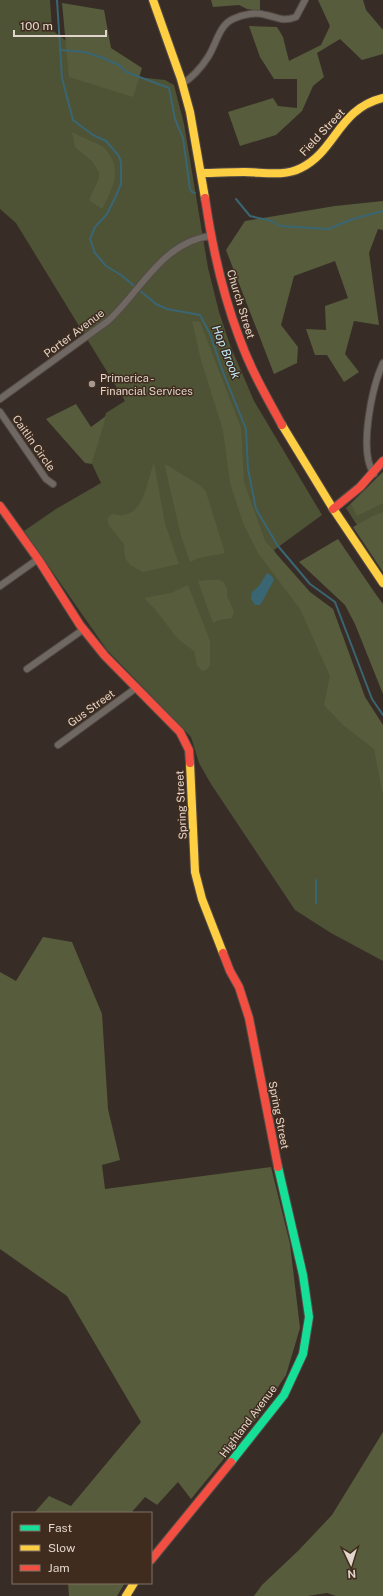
<svg xmlns="http://www.w3.org/2000/svg" width="383" height="1596" font-family="'Public Sans',sans-serif">
<style>
.green{fill:#4e5336}
.forest{fill:#575d3c}
.water{fill:#3a6572}
.lines{fill:none;stroke-linecap:round;stroke-linejoin:round}
.stream{stroke:#3a6572;stroke-width:2}
.street-casing{stroke:#554b45;stroke-width:8}
.fast-casing{stroke:#554b45;stroke-width:10}
.slow-casing{stroke:#554b45;stroke-width:10}
.jam-casing{stroke:#554b45;stroke-width:10}
.street{stroke:#6f6762;stroke-width:6}
.fast{stroke:#16e098;stroke-width:8}
.slow{stroke:#ffcf43;stroke-width:8}
.jam{stroke:#f24e42;stroke-width:8}
.poi-dot{fill:#a69a92;stroke:#3f2c1e;stroke-width:1.5}
.labels{text-anchor:middle;stroke-width:3;stroke-linejoin:round;paint-order:stroke}
.street-label{font-size:11px;fill:#e2d5cc;stroke:#3f2c1e}
.poi-label{font-size:11px;fill:#e2d5cc;stroke:#3f2c1e;text-anchor:start}
.water-label{font-size:12px;font-style:italic;fill:#bceafa;stroke:#3f2c1e}
</style>
<rect width="100%" height="100%" fill="#372d26"/>
<g class="green">
<polygon points="0,0 50,0 52,30 97,64 127,76 165,80 174,85 184,124 208,268 219,312 230,345 254,401 322,515 274,550 290,578 383,754 383,961 331,933 295,910 211,784 199,763 191,737 107,650 24,531 56,509 101,483 92,464 106,413 125,401 16,223 0,209"/>
<polygon points="383,472 383,565 346,508"/>
</g>
<g class="forest">
<polygon points="211,0 260,0 260,11 247,9 239,5 213,7"/>
<polygon points="318,0 363,0 366,10 383,30 383,54 362,60 340,39 317,53 324,77 313,86 302,111 276,135 240,146 228,112 273,98 278,106 297,108 297,79 274,79 260,57 249,26 277,27 283,37 289,61 321,45 330,26"/>
<polygon points="62,3 104,10 111,48 142,68 133,97 69,77"/>
<path d="M72,132C82,138 93,141 103,147C105,148 107,151 109,154C122,172 111,192 102,209L89,200L99,178V173L93,162L75,147Z"/>
<polygon points="383,201 383,230 378,229 369,253 379,325 354,321 345,354 359,372 344,382 327,355 315,355 306,329 326,330 325,306 348,298 335,261 294,276 281,325 298,347 297,363 274,374 226,250 245,221 335,206"/>
<polygon points="192,321 200,322 241,428 244,482 265,541 310,592 333,609 365,697 383,725 383,795 374,749 343,725 324,705 330,676 300,609 258,553 243,523 230,483 223,430 201,360"/>
<polygon points="76,404 91,427 106,416 92,464 85,463 46,419"/>
<path d="M154,463L165,524L179,564L143,572L130,565L125,558L124,544L109,525L107,519L112,514C116,514 120,516 124,515C145,512 147,480 154,463Z"/>
<polygon points="165,464 201,486 206,492 225,553 199,558 190,562 181,536 166,471"/>
<polygon points="383,472 383,503 357,516 351,504"/>
<polygon points="383,512 383,572 353,527 373,516"/>
<polygon points="338,539 377,596 383,604 383,694 355,624 345,605 299,562"/>
<polygon points="208,580 219,580 224,582 227,589 227,596 234,612 232,618 219,620 213,623 198,581"/>
<polygon points="188,585 210,641 210,666 206,670 202,671 197,665 194,651 178,639 154,608 144,598 171,593"/>
<polygon points="43,937 72,942 102,1014 108,1109 120,1160 102,1165 105,1189 271,1167 290,1244 300,1328 286,1375 258,1417 191,1499 178,1482 157,1505 145,1497 131,1513 34,1513 49,1496 71,1506 141,1422 67,1296 0,1249 0,972 16,981"/>
<polygon points="383,1432 383,1596 336,1596 327,1593 307,1596 254,1596 262,1585 299,1550 332,1515"/>
<polygon points="68,1583 125,1583 117,1596 69,1596"/>
</g>
<polygon class="water" points="267,573 272,576 274,580 262,602 260,605 255,605 251,599 252,592 259,586"/>
<g class="lines">
<g class="stream">
<polyline points="57,0 62,78 73,120 93,135 106,141 119,156 121,162 121,184 115,198 107,214 95,227 90,239 95,253 106,266 121,275 156,304 167,309 200,315 210,334 223,372 246,429 248,469 256,509 278,546 310,584 335,602 372,699 383,715"/>
<polyline points="60,50 85,52 103,58 119,65 126,72 169,88 175,119 183,138 190,189 192,192 195,193"/>
<polyline points="236,199 250,216 272,221 280,226 328,229 353,219 383,211"/>
<polyline points="316,903 316,880"/>
</g>
<defs>
<g id="street">
<path d="M182,84C193,77 201,68 208,57C216,45 219,25 233,19C243,14 256,12 266,15C280,18 282,22 296,17L305,0"/>
<path d="M0,399L108,321C140,292 163,241 211,236"/>
<polyline points="0,412 46,479 53,484"/>
<path d="M374,474C358,452 372,387 383,363"/>
<polyline points="0,586 38,559"/>
<polyline points="27,669 84,629"/>
<polyline points="58,745 136,688"/>
</g>
<polyline id="fast" points="231,1462 284,1395 303,1354 309,1317 303,1275 278,1167"/>
<g id="slow">
<polyline points="153,0 181,79 190,112 205,198"/>
<path d="M201,173C215,173 230,172 244,172C262,172 284,177 301,168C336,151 338,109 383,98"/>
<polyline points="282,425 332,507 383,583"/>
<polyline points="190,763 195,872 202,899 223,953"/>
<polyline points="126,1596 134,1583"/>
</g>
<g id="jam">
<path d="M205,198C212,246 222,292 239,337C250,368 266,396 282,425"/>
<polyline points="0,506 38,559 80,625 105,656 180,732 189,750 190,763"/>
<polyline points="333,509 360,487 383,461"/>
<polyline points="223,953 230,971 239,987 249,1018 278,1167"/>
<polyline points="151,1560 231,1462"/>
</g>
</defs>
<use href="#street" class="street-casing"/>
<use href="#fast" class="fast-casing"/>
<use href="#slow" class="slow-casing"/>
<use href="#jam" class="jam-casing"/>
<use href="#street" class="street"/>
<use href="#fast" class="fast"/>
<use href="#slow" class="slow"/>
<use href="#jam" class="jam"/>
</g>
<circle class="poi-dot" cx="92" cy="384" r="4"/>
<g class="labels">
<g class="street-label">
<text transform="translate(322 132) rotate(-47)" y="4">Field Street</text>
<text transform="translate(241 304) rotate(73)" y="4">Church Street</text>
<text transform="translate(74 333) rotate(-37)" y="4">Porter Avenue</text>
<text transform="translate(34 443) rotate(55)" y="4">Caitlin Circle</text>
<text transform="translate(91 708) rotate(-36)" y="4">Gus Street</text>
<text transform="translate(181 805) rotate(-93)" y="4">Spring Street</text>
<text transform="translate(279 1115) rotate(79)" y="4">Spring Street</text>
<text transform="translate(248 1421) rotate(-53)" y="4">Highland Avenue</text>
</g>
<g class="poi-label">
<text x="100" y="382">Primerica -<tspan x="100" dy="13">Financial Services</tspan></text>
</g>
<g class="water-label">
<text transform="translate(226 352) rotate(68)" y="4">Hop Brook</text>
</g>
</g>
<rect x="12" y="1512" width="140" height="72" fill="#3f2c1e" stroke="#807064"/>
<rect x="20" y="1525" width="20" height="6" fill="#16e098" stroke="#807064"/>
<text x="48" y="1532" font-size="12" fill="#e2d5cc">Fast</text>
<rect x="20" y="1545" width="20" height="6" fill="#ffcf43" stroke="#807064"/>
<text x="48" y="1552" font-size="12" fill="#e2d5cc">Slow</text>
<rect x="20" y="1565" width="20" height="6" fill="#f24e42" stroke="#807064"/>
<text x="48" y="1572" font-size="12" fill="#e2d5cc">Jam</text>
<g transform="translate(351 1564) rotate(176)" stroke="#3f2c1e" stroke-width="3" paint-order="stroke">
<path d="M0-3L7 15L0 10L-7 15Z" fill="#e2d5cc"/>
<text y="-6" font-size="11" font-weight="bold" text-anchor="middle" fill="#e2d5cc">N</text>
</g>
<path d="M14 30v6h92v-6" fill="none" stroke="#e2d5cc" stroke-width="2"/>
<text x="20" y="30" font-size="12" fill="#e2d5cc" stroke="#3f2c1e" stroke-width="3" paint-order="stroke">100 m</text>
</svg>
